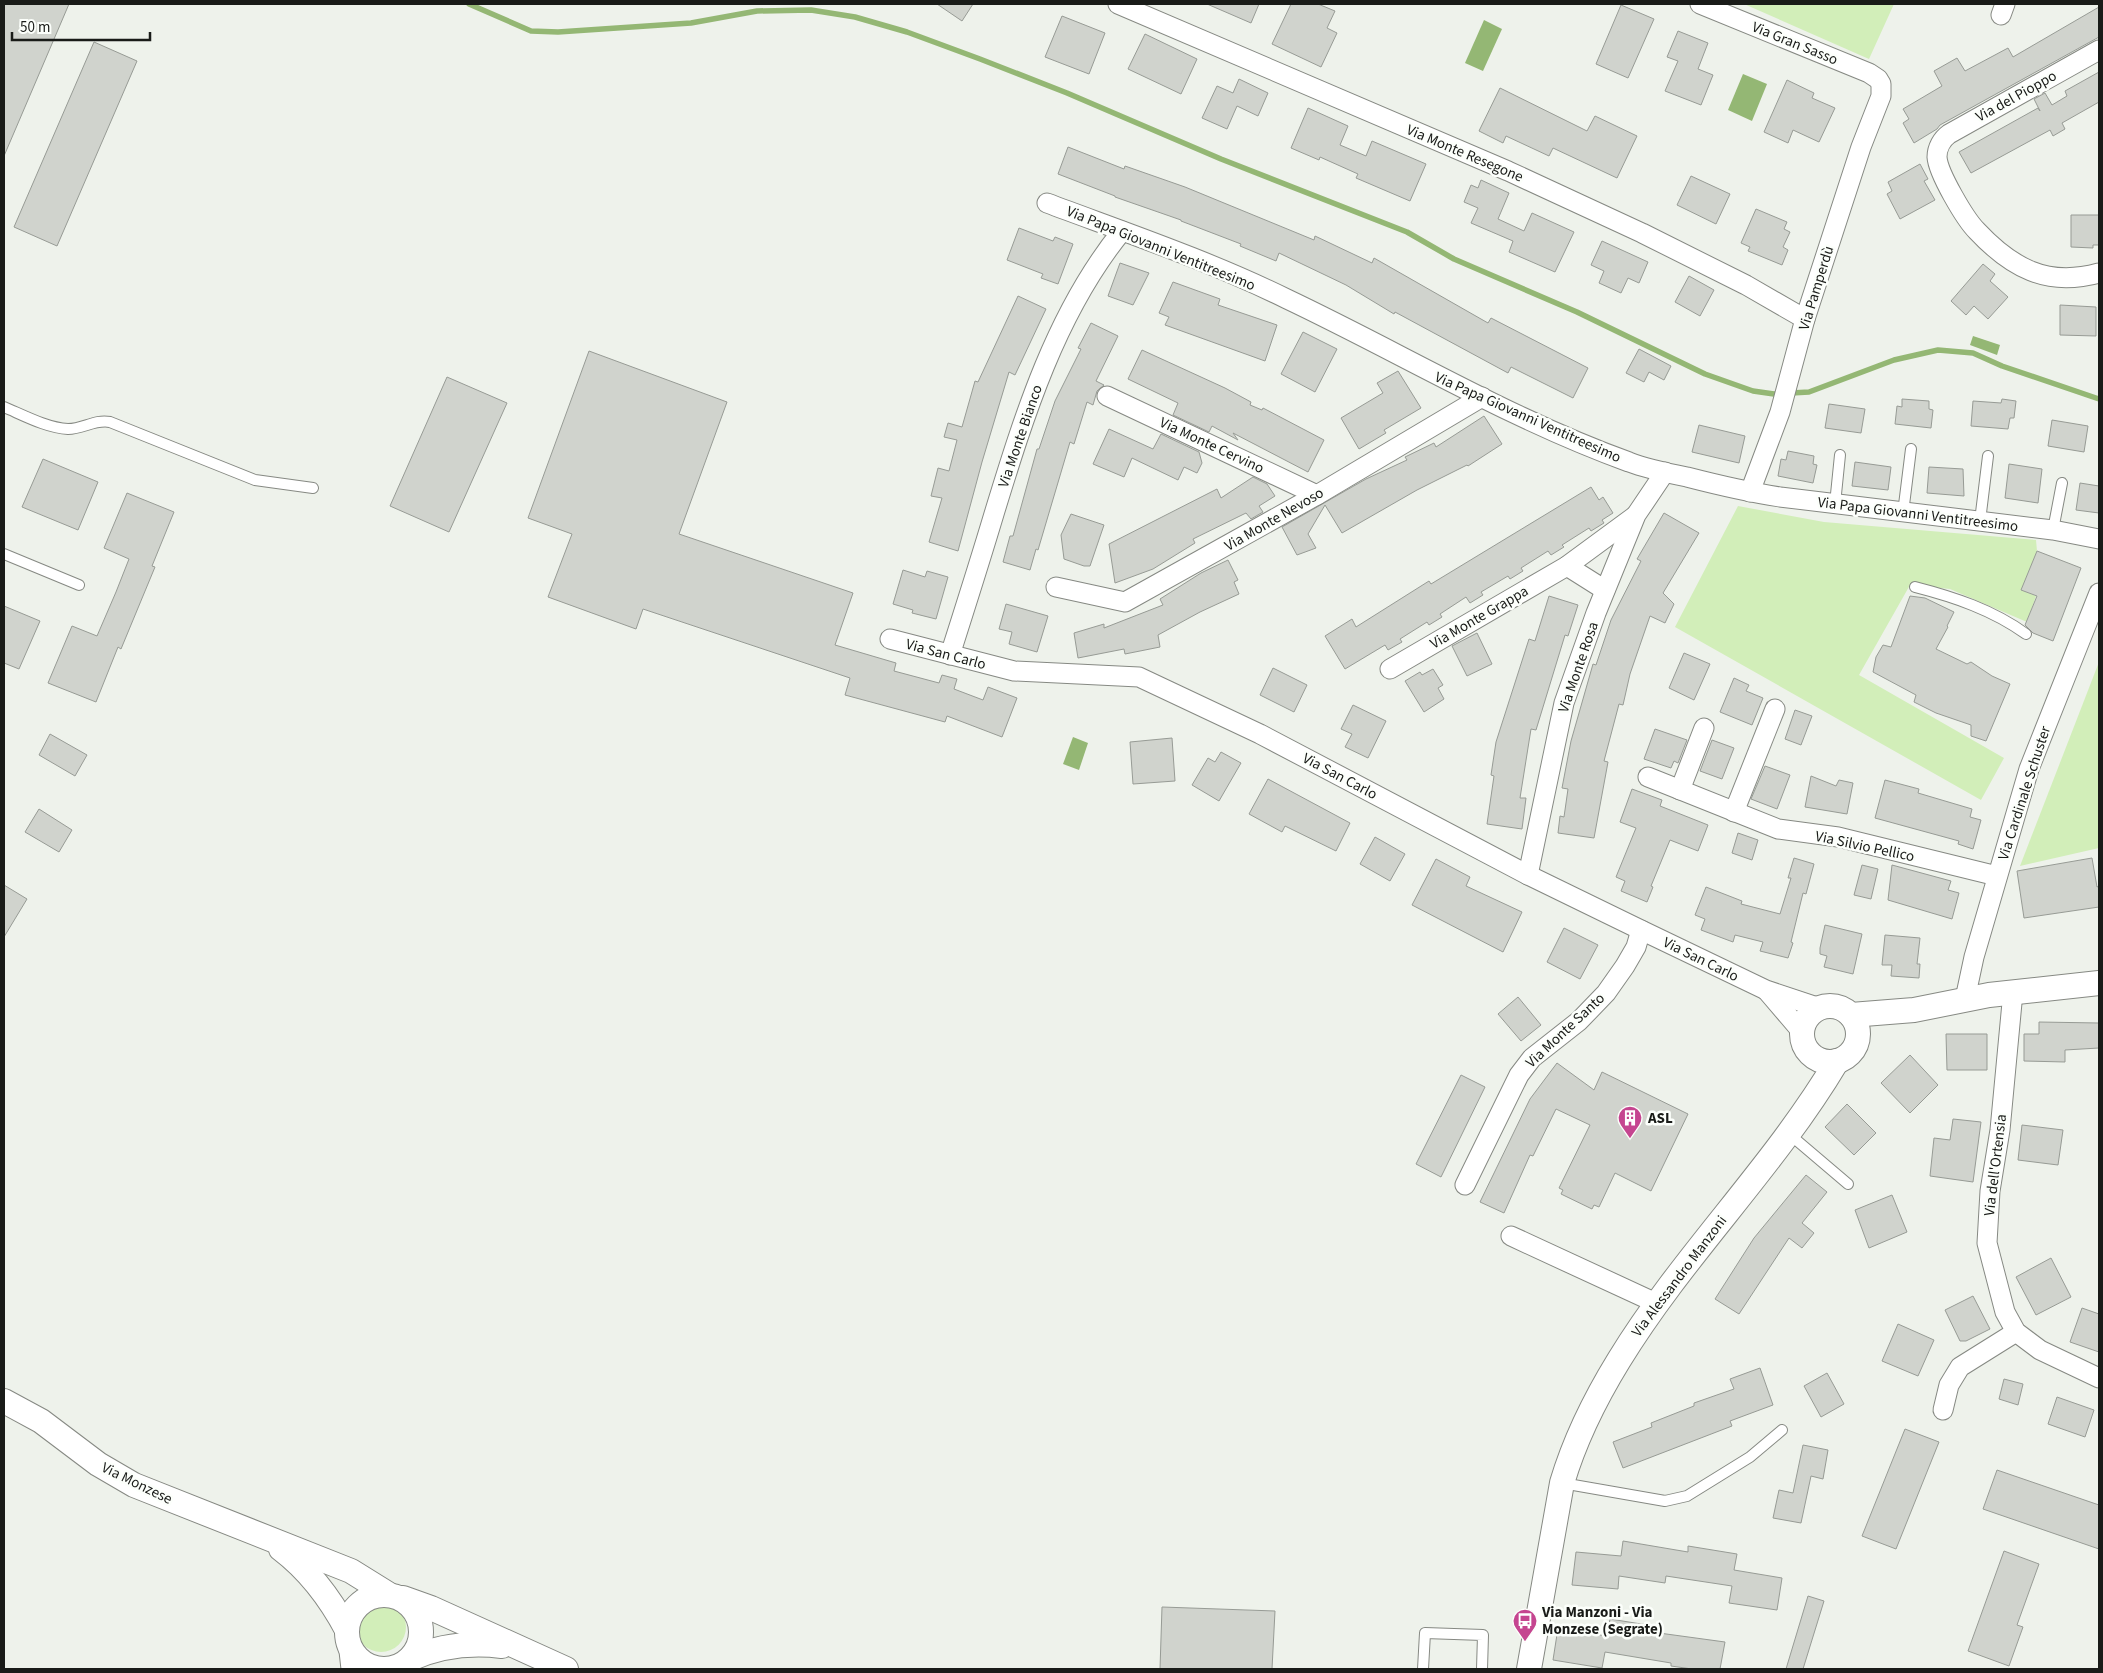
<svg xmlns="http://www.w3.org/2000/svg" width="2103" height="1673" font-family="'Source Sans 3',sans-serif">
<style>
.green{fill:#d2eeb9}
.water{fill:#94b774}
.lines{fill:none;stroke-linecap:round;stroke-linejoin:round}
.stream{stroke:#94b774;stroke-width:5.5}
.building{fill:#d0d3cd;stroke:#979b95}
.service-casing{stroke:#868983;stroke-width:12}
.minor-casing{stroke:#868983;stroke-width:21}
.tertiary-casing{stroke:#868983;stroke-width:26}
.service{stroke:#fff;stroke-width:10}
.minor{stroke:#fff;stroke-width:19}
.tertiary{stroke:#fff;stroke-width:24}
.labels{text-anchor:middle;stroke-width:5;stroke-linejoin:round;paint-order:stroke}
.street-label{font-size:15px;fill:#191b18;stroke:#fcfffb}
.poi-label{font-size:15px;font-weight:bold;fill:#191b18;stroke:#fcfffb;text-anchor:start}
</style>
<rect width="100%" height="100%" fill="#eef2eb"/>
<g class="green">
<polygon points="1744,4 1894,4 1869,59"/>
<polygon points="1738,506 1824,522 2036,540 2037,551 2022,590 2036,596 2027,622 1950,589 1910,585 1859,675 2004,758 1981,800 1675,627"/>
<polygon points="2099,662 2099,848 2020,866"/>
<circle cx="381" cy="1627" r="25"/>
</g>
<g class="water">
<polygon points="1484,20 1502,29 1483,71 1465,63"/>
<polygon points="1743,74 1767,84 1752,121 1728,110"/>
<polygon points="1973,336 2000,345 1997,355 1970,345"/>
<polygon points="1073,737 1088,743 1079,770 1063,764"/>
</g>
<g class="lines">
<polyline class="stream" points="469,4 531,31 558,32 691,23 757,11 811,10 855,17 907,32 980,59 1067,93 1221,159 1407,232 1454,259 1577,312 1705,374 1753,391 1774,394 1809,392 1894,360 1938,350 1973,353 2002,366 2099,399"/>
</g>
<g class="building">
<polygon points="4,4 69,4 4,156"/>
<polygon points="937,4 973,4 962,21"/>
<polygon points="1207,4 1259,4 1251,23"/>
<polygon points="1291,4 1318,4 1335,11 1327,28 1337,33 1321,67 1272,44"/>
<polygon points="1621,5 1654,19 1628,78 1596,64"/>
<polygon points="2099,7 2099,37 1940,125 1937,129 1914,143 1903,123 1909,119 1903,109 1942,86 1934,71 1957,58 1965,71 2008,48 2013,57"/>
<polygon points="1062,16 1105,33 1089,74 1045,57"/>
<polygon points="1678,31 1708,43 1698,69 1713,75 1701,105 1665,91 1678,61 1667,57"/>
<polygon points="1145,34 1197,59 1181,94 1128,69"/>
<polygon points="94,42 137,61 57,246 14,227"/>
<polygon points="2099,72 2099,102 2062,123 2065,129 2053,136 2050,130 1971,173 1959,152 2038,108 2040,111 2034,99 2045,93 2052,105 2067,96 2065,91"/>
<polygon points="1239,79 1268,93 1258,116 1237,106 1227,129 1202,118 1217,86 1233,93"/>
<polygon points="1787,80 1814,93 1812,98 1835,108 1819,142 1793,130 1788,143 1764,132"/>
<polygon points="1500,88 1587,131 1595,116 1637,136 1617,178 1553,148 1549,156 1506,136 1503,143 1479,131"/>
<polygon points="1308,108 1348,126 1340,145 1366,156 1372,141 1426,164 1410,201 1356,178 1358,174 1320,157 1319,160 1291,148"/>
<polygon points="1068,147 1124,169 1125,166 1185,187 1314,240 1315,236 1372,263 1374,258 1488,323 1491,318 1588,368 1573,398 1511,367 1508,373 1395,312 1394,314 1346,285 1279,253 1276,261 1240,246 1241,244 1181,221 1181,220 1115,197 1115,196 1058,174"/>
<polygon points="1920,164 1928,179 1924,181 1935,200 1900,219 1887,194 1892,191 1888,182"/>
<polygon points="1691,176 1730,194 1716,224 1677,205"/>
<polygon points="1481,180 1509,193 1498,219 1524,231 1532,213 1574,232 1555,272 1509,252 1513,241 1471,223 1478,208 1464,202 1471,185 1478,188"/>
<polygon points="1756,209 1787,222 1784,229 1790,232 1783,247 1788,250 1782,265 1748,251 1750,247 1741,243"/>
<polygon points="2071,215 2099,215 2099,245 2093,245 2093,248 2071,247"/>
<polygon points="1019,228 1053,241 1055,237 1073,244 1058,284 1041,278 1043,274 1007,260"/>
<polygon points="1602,241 1648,262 1639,283 1628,278 1621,293 1599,283 1604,271 1591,265"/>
<polygon points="1120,263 1149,273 1133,305 1108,296"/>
<polygon points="1983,264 1995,274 1990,281 2008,297 1988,319 1974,306 1966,315 1951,301"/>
<polygon points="1689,276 1714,290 1700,316 1675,302"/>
<polygon points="1173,282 1220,299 1218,305 1277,325 1265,361 1165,325 1169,317 1159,313"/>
<polygon points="1018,296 1046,309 1015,375 1009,372 982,462 958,551 929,542 942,498 931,496 938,468 949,471 957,440 944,437 948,423 962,427 975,381 978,382"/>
<polygon points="2060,305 2096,307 2096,336 2060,335"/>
<polygon points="1091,323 1118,336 1096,381 1104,385 1097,391 1093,405 1087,402 1074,444 1070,442 1038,550 1036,549 1030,570 1003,562 1010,536 1013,536 1037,449 1039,449 1055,401 1081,349 1078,348"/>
<polygon points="1303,332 1337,349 1315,392 1281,374"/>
<polygon points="1639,349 1671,366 1664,380 1649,372 1644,382 1626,373"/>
<polygon points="1142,350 1225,388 1251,402 1250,405 1262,410 1263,408 1324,440 1308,472 1233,433 1238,440 1212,426 1209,432 1173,415 1178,403 1128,379"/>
<polygon points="589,351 727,402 679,534 853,593 835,645 896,663 894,671 939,683 942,675 957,679 954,689 983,700 988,687 1017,698 1002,737 947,716 945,722 845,695 850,678 643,609 636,629 548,597 572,534 528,518"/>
<polygon points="1398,371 1421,408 1384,430 1386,433 1359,449 1341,418 1383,393 1377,383"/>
<polygon points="447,377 507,403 449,532 390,506"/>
<polygon points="1902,399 1929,401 1929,409 1933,410 1931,428 1895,424 1897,406 1902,407"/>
<polygon points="2002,399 2016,401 2014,418 2010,418 2008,429 1971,426 1973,401 2001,403"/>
<polygon points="1829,404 1865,409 1861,433 1825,428"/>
<polygon points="1484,416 1502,444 1468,466 1467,465 1417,490 1342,533 1325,505 1308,534 1316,548 1297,555 1282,527 1366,479 1407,460 1405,457 1434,443 1436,447"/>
<polygon points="2052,420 2088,426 2084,452 2048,446"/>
<polygon points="1699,425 1745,436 1739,463 1692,452"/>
<polygon points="1109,429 1153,449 1161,434 1199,452 1202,463 1197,473 1184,467 1178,480 1132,458 1124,477 1093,464"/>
<polygon points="1788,451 1814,456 1813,464 1817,465 1813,483 1778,476 1781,459 1786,460"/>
<polygon points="43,459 98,482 78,530 22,507"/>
<polygon points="1855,462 1891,467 1888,490 1852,486"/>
<polygon points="2009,464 2042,469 2038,503 2005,498"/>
<polygon points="1929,467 1963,469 1964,496 1927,493"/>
<polygon points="1253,477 1267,484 1275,496 1259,506 1263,512 1251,519 1246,513 1193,539 1195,543 1153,569 1115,583 1109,544 1217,489 1221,498"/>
<polygon points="2080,483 2099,486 2099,513 2076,510"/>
<polygon points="1591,487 1599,500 1603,497 1613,513 1602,520 1604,523 1591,531 1589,528 1562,545 1564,547 1551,555 1548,551 1521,568 1523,571 1510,579 1508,576 1481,592 1483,595 1470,603 1466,597 1440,614 1442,617 1429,625 1427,622 1400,639 1402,642 1388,650 1385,645 1345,669 1325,636 1352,619 1356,627 1429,581 1431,584"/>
<polygon points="127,493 174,512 152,566 155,567 121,649 118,647 96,702 48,683 72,626 97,636 116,592 129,559 104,548"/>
<polygon points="1664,513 1699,533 1663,593 1674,604 1665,623 1650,616 1630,674 1623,705 1619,704 1604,761 1608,762 1594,838 1558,833 1560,816 1564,817 1568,789 1562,788 1571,741 1593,664 1596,665 1611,620 1641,561 1637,559"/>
<polygon points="1071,514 1104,525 1090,566 1084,566 1064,559 1061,535"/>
<polygon points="2037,551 2081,568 2053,641 2033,633 2025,625 2037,596 2021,590"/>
<polygon points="1228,560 1238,580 1234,582 1239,594 1200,612 1158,635 1160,647 1125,654 1124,649 1078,658 1074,633 1104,624 1104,628 1163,605 1160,599 1201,573"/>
<polygon points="903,570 925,577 927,571 948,577 936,619 912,613 913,610 893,604"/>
<polygon points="1549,596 1578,605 1568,636 1565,635 1536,730 1531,729 1520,798 1526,798 1522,829 1487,824 1494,776 1491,775 1496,742 1529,639 1535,641"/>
<polygon points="1910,596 1925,598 1954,612 1947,626 1948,627 1936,649 1967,664 1971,662 1992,676 2010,684 1986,741 1971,736 1971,725 1936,713 1914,702 1916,695 1873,672 1876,657 1883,645 1891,647"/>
<polygon points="1006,604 1048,616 1037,652 1009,644 1012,632 999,629"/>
<polygon points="4,606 40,621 19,669 4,663"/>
<polygon points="1477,633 1492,664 1467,676 1452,646"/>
<polygon points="1684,653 1710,664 1694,700 1669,688"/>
<polygon points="1273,668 1307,685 1294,712 1260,695"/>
<polygon points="1433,669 1443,685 1438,688 1444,699 1424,712 1405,681 1420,672 1422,675"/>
<polygon points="1734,678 1749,685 1746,691 1763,698 1752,725 1720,712"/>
<polygon points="1353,705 1386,721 1368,758 1345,747 1352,734 1341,729"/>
<polygon points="1795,710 1812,716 1801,745 1785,739"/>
<polygon points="1655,729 1687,740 1678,763 1674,761 1671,768 1644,759"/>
<polygon points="50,734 87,755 75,776 39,755"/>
<polygon points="1172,738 1175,781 1133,784 1130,742"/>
<polygon points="1712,740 1734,748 1722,779 1700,771"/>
<polygon points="1221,752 1241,763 1219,801 1192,785 1208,758 1215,762"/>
<polygon points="1765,766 1790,775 1777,809 1751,799"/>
<polygon points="1811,776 1836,786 1839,780 1853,783 1847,814 1805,807"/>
<polygon points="1268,779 1350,823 1336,851 1285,826 1282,832 1249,814"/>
<polygon points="1885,780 1919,789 1918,793 1972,809 1970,817 1981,820 1973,849 1958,844 1959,841 1875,818"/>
<polygon points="1632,789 1662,800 1660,806 1708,825 1698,851 1670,840 1651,886 1653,887 1647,902 1621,891 1625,881 1616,877 1636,828 1620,822"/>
<polygon points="39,809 72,830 59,852 25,832"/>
<polygon points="1738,833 1758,840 1752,860 1732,853"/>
<polygon points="1375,837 1405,854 1390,881 1360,864"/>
<polygon points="1794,858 1814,864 1806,894 1803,893 1791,942 1793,943 1788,958 1760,951 1763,942 1735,935 1733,942 1701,930 1705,919 1695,915 1706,887 1742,901 1741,904 1780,914 1791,878 1788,878"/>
<polygon points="2092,858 2097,887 2099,886 2099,907 2024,918 2017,871"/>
<polygon points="1436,859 1470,877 1466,886 1522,912 1503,952 1412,905"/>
<polygon points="1862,865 1878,869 1871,899 1854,895"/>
<polygon points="1892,865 1951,881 1948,890 1959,893 1952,919 1888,900"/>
<polygon points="4,885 27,899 4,937"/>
<polygon points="1825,925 1862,934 1853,974 1824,967 1827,956 1820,954 1820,948"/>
<polygon points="1564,928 1598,945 1580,979 1547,962"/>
<polygon points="1885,935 1920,938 1917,964 1920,964 1919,978 1891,976 1892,965 1882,965"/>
<polygon points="1518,997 1541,1025 1521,1041 1498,1014"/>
<polygon points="2039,1022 2099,1023 2099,1048 2065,1050 2065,1062 2024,1061 2024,1034 2039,1034"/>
<polygon points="1946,1034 1987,1034 1987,1070 1947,1070"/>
<polygon points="1910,1055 1938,1085 1910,1113 1881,1083"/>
<polygon points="1557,1063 1594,1090 1602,1072 1688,1114 1651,1191 1615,1173 1599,1207 1594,1205 1592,1209 1561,1194 1563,1190 1559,1188 1590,1125 1556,1109 1533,1156 1530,1155 1504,1213 1480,1202 1530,1099"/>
<polygon points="1461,1075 1485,1087 1441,1177 1416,1164"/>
<polygon points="1847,1104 1876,1133 1854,1155 1825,1127"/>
<polygon points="1953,1119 1981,1122 1973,1182 1930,1176 1934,1138 1950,1140"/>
<polygon points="2022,1125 2063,1130 2058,1165 2018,1160"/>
<polygon points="1806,1175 1827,1192 1802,1223 1814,1233 1802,1248 1789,1238 1739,1314 1715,1299 1754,1238"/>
<polygon points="1892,1195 1907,1232 1869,1248 1855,1210"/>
<polygon points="2051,1258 2071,1297 2036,1315 2016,1277"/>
<polygon points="1973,1296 1990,1329 1966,1341 1960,1341 1945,1310"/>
<polygon points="2082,1308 2099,1314 2099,1352 2070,1342"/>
<polygon points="1898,1324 1934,1340 1918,1376 1882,1361"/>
<polygon points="1760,1368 1773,1405 1730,1421 1732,1426 1623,1468 1613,1442 1652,1427 1651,1423 1694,1406 1694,1403 1734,1389 1730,1379"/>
<polygon points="1827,1373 1844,1404 1821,1417 1804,1386"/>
<polygon points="2004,1379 2023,1384 2018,1405 1999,1399"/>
<polygon points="2057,1397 2094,1410 2085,1437 2048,1424"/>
<polygon points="1905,1429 1939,1442 1896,1549 1862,1536"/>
<polygon points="1803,1445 1828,1450 1823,1479 1811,1476 1801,1523 1773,1518 1779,1490 1793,1493"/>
<polygon points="1997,1470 2099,1505 2099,1549 1983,1509"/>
<polygon points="1623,1541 1688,1552 1688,1546 1737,1554 1734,1570 1782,1578 1777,1610 1729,1603 1732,1586 1666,1576 1665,1583 1619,1576 1618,1589 1572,1585 1576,1552 1621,1556"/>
<polygon points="2004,1551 2039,1564 2017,1625 2023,1627 2009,1666 1968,1651"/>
<polygon points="1808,1596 1824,1601 1803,1669 1786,1669"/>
<polygon points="1162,1607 1275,1611 1272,1669 1160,1669"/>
<polygon points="1610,1619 1660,1627 1659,1633 1725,1642 1720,1669 1692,1669 1671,1666 1671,1663 1605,1652 1602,1668 1553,1660 1558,1628 1607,1636"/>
</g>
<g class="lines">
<defs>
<g id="service">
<path d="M4,407C23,415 47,428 68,429C83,429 95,419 110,422L255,480L313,488"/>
<polyline points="1835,504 1840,455"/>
<polyline points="1903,513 1911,449"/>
<polyline points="1980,521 1988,456"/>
<polyline points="2053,530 2062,483"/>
<polyline points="4,554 79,585"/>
<path d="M1915,587C1954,597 1993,610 2026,634"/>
<polyline points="1788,1133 1848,1184"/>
<polyline points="1562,1483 1665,1501 1687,1496 1750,1457 1782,1430"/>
<polyline points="1423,1669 1425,1633 1483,1635 1482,1669"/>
</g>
<g id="minor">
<polyline points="1118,4 1508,171 1642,233 1746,285 1805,319"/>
<polyline points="1700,4 1869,73 1878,79 1881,84 1881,96 1861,147 1805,319 1780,412 1750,492"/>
<polyline points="2001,15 2005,4"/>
<path d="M2099,50L1949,134C1942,139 1937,148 1937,157C1938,173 1965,219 1977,231C1992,247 2011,263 2031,271C2053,280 2077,279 2099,273"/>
<path d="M1047,203C1127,233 1210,261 1287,299C1401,353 1510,419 1629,462C1647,469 1667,473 1687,477C1718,485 1748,492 1780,497L2053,530L2099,539"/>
<polyline points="1107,396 1317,495"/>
<polyline points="1567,566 1605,590"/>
<polyline points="1056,587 1125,602 1317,495 1482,397"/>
<polyline points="890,639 1014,671 1139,677 1260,734 1528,875 1641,930 1766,990 1820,1008"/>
<path d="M950,655C965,608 980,561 994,514C1024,416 1056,312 1122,231"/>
<polyline points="1390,669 1567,566 1635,516"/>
<polyline points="1648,777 1778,829 1838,837 1997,876"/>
<polyline points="1680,790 1704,728"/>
<polyline points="1734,812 1775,709"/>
<polyline points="1528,875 1564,703 1596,613 1636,515 1665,472"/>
<polyline points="1767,991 1802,1032"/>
<polyline points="2013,992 2000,1130 1990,1191 1987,1243 2005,1312 2016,1332 2040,1350 2099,1378"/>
<polyline points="1965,999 1974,957 2029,769 2099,593"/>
<polyline points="1465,1185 1519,1075 1532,1058 1579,1021 1606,993 1625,966 1636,947 1641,930"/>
<polyline points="1511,1236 1656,1303"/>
<polyline points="1943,1410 1949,1385 1960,1367 2016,1332"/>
<polyline points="348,1642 351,1669"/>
<polyline points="395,1669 399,1666"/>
</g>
<g id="tertiary">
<circle cx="1830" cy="1034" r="28"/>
<polyline points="1851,1015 1914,1010 1989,995 2099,983"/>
<polyline points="4,1401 41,1421 98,1464 134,1485 351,1571 388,1594"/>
<path d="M281,1549C310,1571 330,1598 347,1630"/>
<circle cx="384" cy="1632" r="37"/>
<polyline points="403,1598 431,1608 566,1669"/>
<path d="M410,1659C439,1646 469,1642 502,1646"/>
<path d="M1529,1669L1562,1483C1575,1439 1595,1399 1619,1360C1684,1254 1774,1167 1837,1061"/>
</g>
</defs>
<use href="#service" class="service-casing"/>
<use href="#minor" class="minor-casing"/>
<use href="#tertiary" class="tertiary-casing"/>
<use href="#service" class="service"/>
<use href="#minor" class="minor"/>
<use href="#tertiary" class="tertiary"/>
</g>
<defs>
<symbol id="building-pin" viewBox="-11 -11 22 30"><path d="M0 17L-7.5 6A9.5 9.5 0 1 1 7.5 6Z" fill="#c54590" stroke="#fcfffb"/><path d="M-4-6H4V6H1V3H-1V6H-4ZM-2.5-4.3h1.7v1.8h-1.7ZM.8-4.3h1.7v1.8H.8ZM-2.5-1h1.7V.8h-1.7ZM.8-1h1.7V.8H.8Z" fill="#fff"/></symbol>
<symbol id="bus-pin" viewBox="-11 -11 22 30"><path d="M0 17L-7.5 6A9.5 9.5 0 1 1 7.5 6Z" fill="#c54590" stroke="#fcfffb"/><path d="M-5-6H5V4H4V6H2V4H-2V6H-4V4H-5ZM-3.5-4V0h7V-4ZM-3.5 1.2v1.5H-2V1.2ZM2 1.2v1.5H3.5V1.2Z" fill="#fff"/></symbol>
</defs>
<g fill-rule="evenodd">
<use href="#building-pin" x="1616" y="1104" width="28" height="38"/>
<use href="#bus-pin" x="1511" y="1607" width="28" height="38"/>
</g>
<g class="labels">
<g class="street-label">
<text transform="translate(1795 43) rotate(22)" y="5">Via Gran Sasso</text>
<text transform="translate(2016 96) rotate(-29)" y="5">Via del Pioppo</text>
<text transform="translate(1465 153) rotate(23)" y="5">Via Monte Resegone</text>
<text transform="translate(1161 248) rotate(22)" y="5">Via Papa Giovanni Ventitreesimo</text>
<text transform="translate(1816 288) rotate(-73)" y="5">Via Pamperdù</text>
<text transform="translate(1528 417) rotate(24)" y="5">Via Papa Giovanni Ventitreesimo</text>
<text transform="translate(1020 436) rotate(-71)" y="5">Via Monte Bianco</text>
<text transform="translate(1212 445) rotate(25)" y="5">Via Monte Cervino</text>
<text transform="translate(1918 514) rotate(7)" y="5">Via Papa Giovanni Ventitreesimo</text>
<text transform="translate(1274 519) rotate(-30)" y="5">Via Monte Nevoso</text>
<text transform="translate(1479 617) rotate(-30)" y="5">Via Monte Grappa</text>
<text transform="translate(946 654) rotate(15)" y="5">Via San Carlo</text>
<text transform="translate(1578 667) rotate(-71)" y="5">Via Monte Rosa</text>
<text transform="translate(1340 776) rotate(28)" y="5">Via San Carlo</text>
<text transform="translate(2024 793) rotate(-72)" y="5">Via Cardinale Schuster</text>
<text transform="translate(1865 846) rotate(12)" y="5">Via Silvio Pellico</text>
<text transform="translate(1701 959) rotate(26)" y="5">Via San Carlo</text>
<text transform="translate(1565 1030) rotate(-43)" y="5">Via Monte Santo</text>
<text transform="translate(1995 1165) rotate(-83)" y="5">Via dell'Ortensia</text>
<text transform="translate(1679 1276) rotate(-53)" y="5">Via Alessandro Manzoni</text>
<text transform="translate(137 1483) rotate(26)" y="5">Via Monzese</text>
</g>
<g class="poi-label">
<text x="1648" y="1123">ASL</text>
<text x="1542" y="1617">Via Manzoni - Via<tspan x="1542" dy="17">Monzese (Segrate)</tspan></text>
</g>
</g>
<rect width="2103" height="1673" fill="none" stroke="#191b18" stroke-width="10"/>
<path d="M12 32v8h138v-8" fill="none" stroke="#191b18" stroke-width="2.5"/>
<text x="20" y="32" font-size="15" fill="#191b18" stroke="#fcfffb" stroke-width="4" paint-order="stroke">50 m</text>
</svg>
